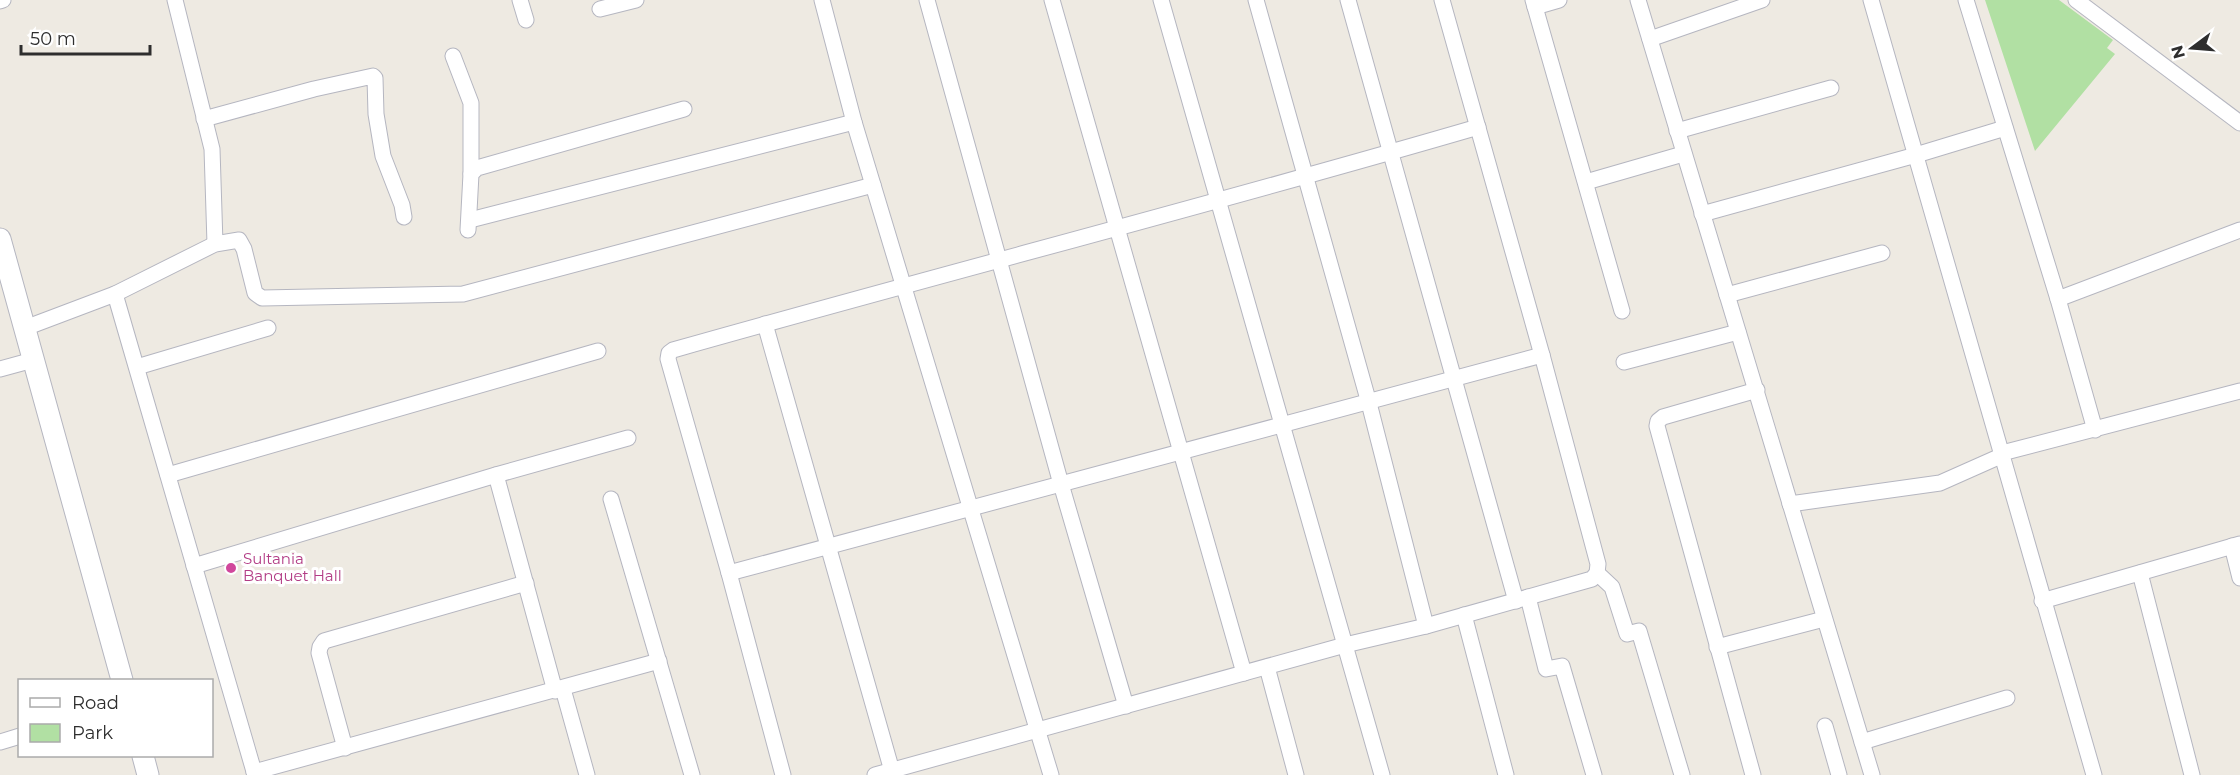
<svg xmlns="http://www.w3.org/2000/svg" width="2240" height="775" font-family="Montserrat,sans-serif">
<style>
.park{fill:#b1e0a3}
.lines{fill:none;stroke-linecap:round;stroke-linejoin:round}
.street-casing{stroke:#b5b6c0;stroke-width:17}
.secondary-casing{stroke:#b5b6c0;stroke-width:23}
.street{stroke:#fff;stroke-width:15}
.secondary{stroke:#fff;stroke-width:21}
.hotel-dot{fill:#d1479c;stroke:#fff;stroke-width:2}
.labels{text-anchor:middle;stroke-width:6;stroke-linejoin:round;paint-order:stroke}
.hotel-label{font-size:15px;fill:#b23c85;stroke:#fff;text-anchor:start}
</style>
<rect width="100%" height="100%" fill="#eeeae2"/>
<polygon class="park" points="1985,0 2059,0 2113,40 2107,48 2115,54 2035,151"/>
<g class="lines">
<defs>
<g id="street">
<polyline points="175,0 212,149 215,244"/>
<polyline points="520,0 526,20"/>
<polyline points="822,0 854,122 1051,775"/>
<polyline points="927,0 1061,484 1126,706"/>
<polyline points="1052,0 1244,673"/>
<polyline points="1161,0 1382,775"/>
<polyline points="1256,0 1369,403 1426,626"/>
<polyline points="1348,0 1516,601"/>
<polyline points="1533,0 1622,311"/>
<polyline points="1638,0 1872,775"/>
<polyline points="1871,0 2094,775"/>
<polyline points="1966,0 2058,299 2095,430"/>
<polyline points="2076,0 2240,123"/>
<polyline points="0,1 3,0"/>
<polyline points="1535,7 1559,0"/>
<polyline points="600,9 636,0"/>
<polyline points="1650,39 1762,0"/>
<polyline points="453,56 471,103 471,174"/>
<polyline points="204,119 314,89 373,76 375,78 376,114 383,156 402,205 404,217"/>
<polyline points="1677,131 1831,88"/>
<polyline points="1586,182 1683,154"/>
<polyline points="1702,214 1916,155 2005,128"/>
<polyline points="470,220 854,122"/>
<polyline points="468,230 471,174 477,168 684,109"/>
<polyline points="115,294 255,775"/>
<polyline points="1727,295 1882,253"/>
<polyline points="2058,299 2240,230"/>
<polyline points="765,324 892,771"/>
<polyline points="25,328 115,294 215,244 239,240 244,249 255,293 262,298 463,294 873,185"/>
<polyline points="1624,362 1738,332"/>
<polyline points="137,367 268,328"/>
<polyline points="0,369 33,360"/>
<polyline points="2002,453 2240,391"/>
<polyline points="168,475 598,351"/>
<polyline points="496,475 555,691"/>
<polyline points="611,499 692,775"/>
<polyline points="1790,504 1940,483 2003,455"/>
<polyline points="2232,546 2240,578"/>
<polyline points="194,566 496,475 628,438"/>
<polyline points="729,573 1542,355"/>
<polyline points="1597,573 1612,587 1627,634 1639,631 1682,775"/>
<polyline points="2140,573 2192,775"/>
<polyline points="1528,597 1546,669 1562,666 1594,775"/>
<polyline points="2042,601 2240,544"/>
<polyline points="1464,615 1506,775"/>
<polyline points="1717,647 1824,619"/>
<polyline points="1267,667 1296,775"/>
<polyline points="563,689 587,775"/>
<polyline points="1825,726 1839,775"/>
<polyline points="0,742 20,736"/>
<polyline points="1862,742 2007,698"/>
<polyline points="345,748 319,653 320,647 324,641 526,583"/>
<polyline points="254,772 659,661"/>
<path d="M783,775L729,573L668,359L669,353L673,350C941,274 1211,205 1478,127"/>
<polyline points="875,775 1345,645 1426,626 1592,579 1597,573 1598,564 1542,355 1442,0"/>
<polyline points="1753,775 1657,426 1658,421 1663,417 1757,390"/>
</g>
<g id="secondary">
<polyline points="0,239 122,680"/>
<polyline points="143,756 148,775"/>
</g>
</defs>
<use href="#street" class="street-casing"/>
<use href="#secondary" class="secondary-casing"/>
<use href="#street" class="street"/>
<use href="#secondary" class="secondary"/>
</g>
<circle class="hotel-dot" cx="231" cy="568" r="6"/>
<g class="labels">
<g class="hotel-label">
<text x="243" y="564">Sultania<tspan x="243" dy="17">Banquet Hall</tspan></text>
</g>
</g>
<rect x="18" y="679" width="195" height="78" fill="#ffffff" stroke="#ababab" stroke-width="1.5"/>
<rect x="30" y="698" width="30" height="9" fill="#ffffff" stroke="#ababab" stroke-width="1.5"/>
<text x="72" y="709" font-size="18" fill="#2e2e2e">Road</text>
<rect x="30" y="724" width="30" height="18" fill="#b1e0a3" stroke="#ababab" stroke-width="1.5"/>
<text x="72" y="739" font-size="18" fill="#2e2e2e">Park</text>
<g transform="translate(2192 48) rotate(254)" stroke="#ffffff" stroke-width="4.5" paint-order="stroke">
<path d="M0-4.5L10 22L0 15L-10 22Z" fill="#2e2e2e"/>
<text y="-9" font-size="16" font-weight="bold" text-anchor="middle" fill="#2e2e2e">N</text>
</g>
<path d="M21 45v9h129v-9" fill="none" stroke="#2e2e2e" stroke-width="3"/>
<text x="30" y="45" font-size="18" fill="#2e2e2e" stroke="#ffffff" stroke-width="4.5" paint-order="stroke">50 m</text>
</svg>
